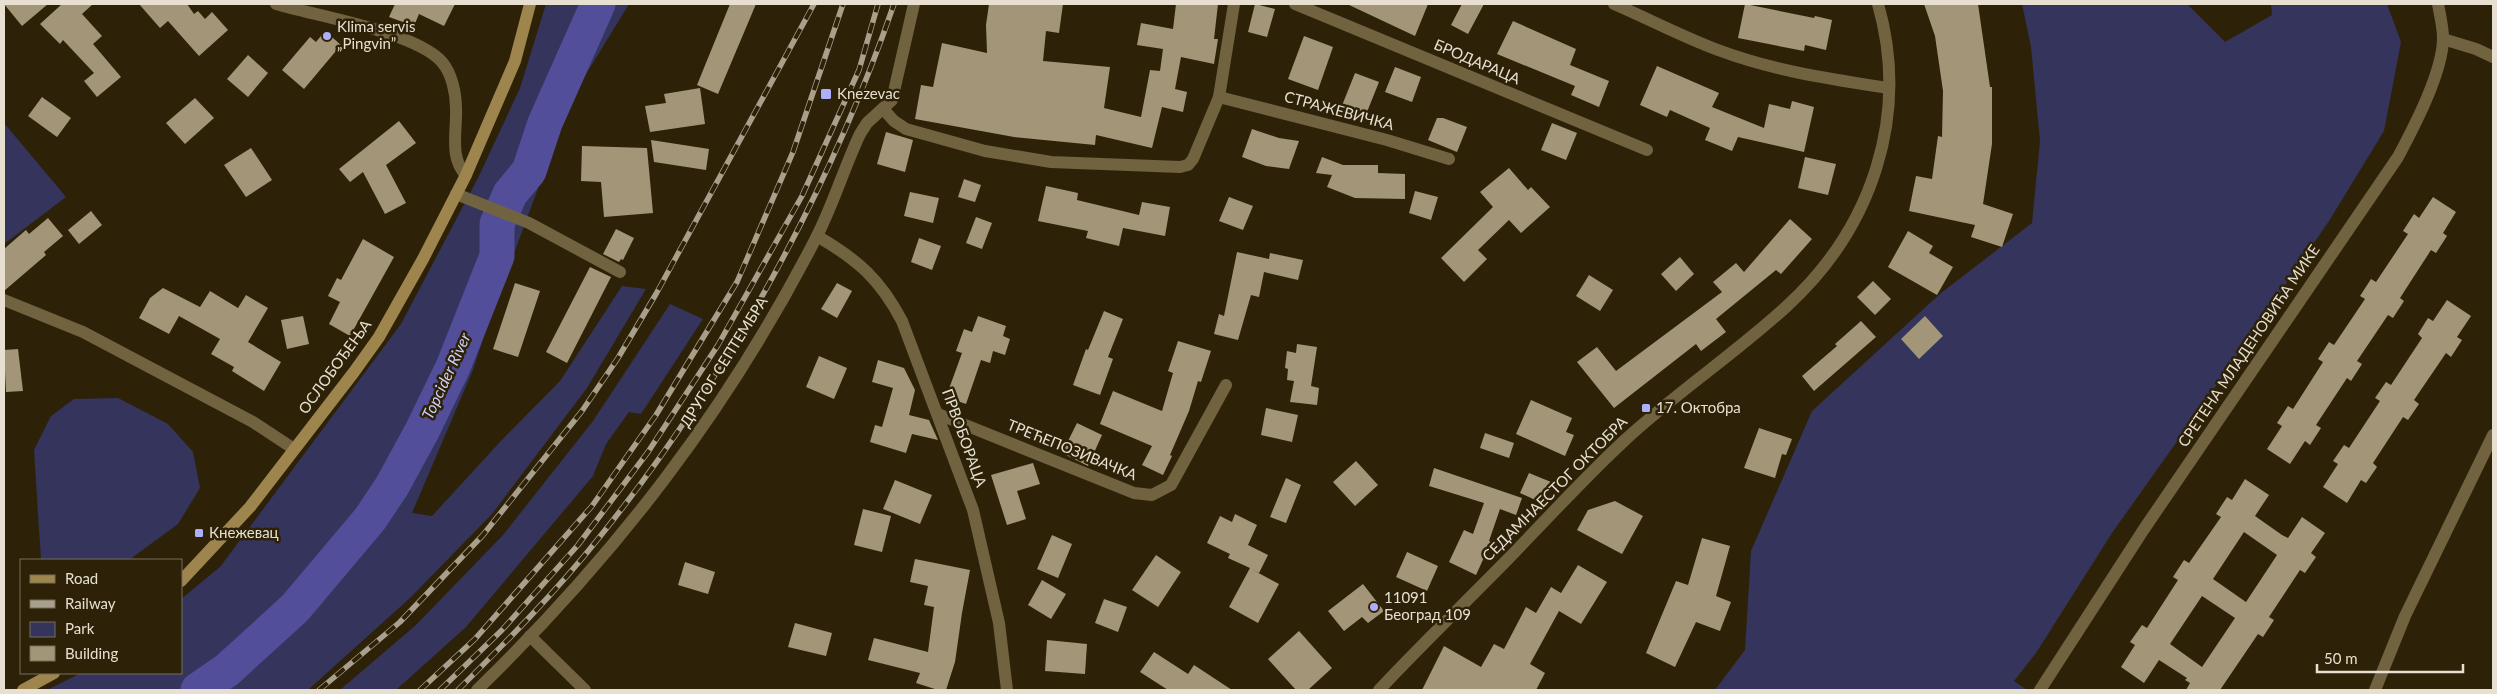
<svg xmlns="http://www.w3.org/2000/svg" width="2497" height="694" font-family="Lato,sans-serif">
<style>
.green{fill:#34345d}
.lines{fill:none;stroke-linecap:round;stroke-linejoin:round}
.river{stroke:#524e99;stroke-width:35}
.building{fill:#a39678;fill-rule:evenodd}
.minor{stroke:#716240;stroke-width:12}
.tertiary{stroke:#716240;stroke-width:12}
.secondary{stroke:#9e854e;stroke-width:12}
.rail-casing{stroke:#a8a08c;stroke-width:5.5}
.rail{stroke:#2d2207;stroke-width:4;stroke-dasharray:11;stroke-linecap:butt}
.poi-dot{fill:#adaffb;stroke:#2d2207;stroke-width:2}
.labels{text-anchor:middle;stroke-width:5;stroke-linejoin:round;paint-order:stroke}
.poi-label{font-size:15px;fill:#e7e0d1;stroke:#2d2207;text-anchor:start}
.street-label{font-size:15px;fill:#e7e0d1;stroke:#2d2207}
.water-label{font-size:16px;font-style:italic;fill:#cdcffa;stroke:#2d2207}
</style>
<rect width="100%" height="100%" fill="#2d2207"/>
<g class="green">
<polygon points="546,4 629,4 572,97 490,318 473,370 412,513 432,516 499,443 560,381 622,286 646,289 587,388 492,514 410,598 308,690 214,690 262,655 361,552 439,418 480,320 466,323 414,446 325,575 227,670 195,690 47,690 81,673 181,673 181,599 220,567 401,324 478,178 520,88"/>
<polygon points="2022,4 2187,4 2225,42 2272,15 2271,4 2387,4 2401,42 2384,131 2329,221 2210,395 2112,533 2036,653 2014,681 2027,690 1715,690 1745,650 1751,551 1812,411 1941,293 2032,223 2040,141 2031,47"/>
<polygon points="4,123 66,197 4,244"/>
<polygon points="670,304 703,319 641,414 629,412 606,444 593,476 466,627 396,690 340,690 416,625 503,535 593,421"/>
<polygon points="118,398 168,424 193,452 200,488 178,524 129,560 41,560 34,450 51,416 74,399"/>
</g>
<g class="lines">
<polyline class="river" points="198,690 227,670 295,608 370,519 392,486 422,431 453,367 497,256 497,224 510,194 529,171 545,123 598,4"/>
</g>
<g class="building">
<polygon points="4,4 48,4 22,26"/>
<polygon points="62,4 93,4 82,14 102,36 93,44 121,77 97,97 84,81 94,73 63,40 60,44 40,24"/>
<polygon points="139,4 187,4 194,14 198,11 205,19 212,12 228,30 199,56 168,21 160,28"/>
<polygon points="395,4 455,4 444,26 419,14 414,26 389,17"/>
<polygon points="730,4 756,4 718,94 697,85"/>
<polygon points="989,4 1063,4 1059,33 1046,31 1043,61 1110,67 1104,108 1141,117 1150,70 1160,71 1163,49 1137,45 1141,23 1173,29 1176,4 1218,4 1214,39 1218,39 1214,64 1181,57 1175,89 1187,92 1183,112 1162,107 1152,148 1096,135 1095,145 1014,137 915,119 921,85 933,87 942,43 987,53 986,25"/>
<polygon points="1255,4 1275,9 1267,37 1248,32"/>
<polygon points="1347,4 1428,4 1415,36"/>
<polygon points="1462,4 1484,4 1468,34 1451,25"/>
<polygon points="1745,4 1814,18 1815,16 1832,20 1826,50 1805,45 1804,51 1738,38"/>
<polygon points="1924,4 1978,4 1990,87 1992,87 1992,144 1983,204 2013,214 2002,247 1971,237 1975,225 1909,211 1916,176 1932,179 1938,136 1942,137 1943,91 1935,36"/>
<polygon points="1513,21 1576,49 1570,65 1609,81 1599,107 1571,95 1575,86 1497,54"/>
<polygon points="325,31 341,45 304,89 282,70 310,37 316,42"/>
<polygon points="1304,36 1333,47 1318,90 1288,79"/>
<polygon points="248,55 268,73 248,97 227,79"/>
<polygon points="1657,66 1719,93 1712,107 1764,128 1769,104 1790,109 1792,101 1814,107 1804,152 1738,137 1732,151 1705,140 1710,128 1670,110 1667,117 1640,105"/>
<polygon points="1395,67 1421,77 1412,102 1385,92"/>
<polygon points="1355,73 1379,82 1363,122 1339,113"/>
<polygon points="700,88 705,124 650,132 645,106 666,103 664,94"/>
<polygon points="42,97 71,118 57,137 28,116"/>
<polygon points="195,98 214,118 185,144 166,123"/>
<polygon points="1437,118 1443,118 1467,127 1457,152 1428,140"/>
<polygon points="399,121 416,143 386,165 406,203 385,214 363,172 350,182 339,169"/>
<polygon points="1552,123 1577,133 1566,160 1541,150"/>
<polygon points="1252,129 1279,138 1299,141 1289,169 1266,166 1242,157"/>
<polygon points="886,132 913,140 905,172 877,164"/>
<polygon points="651,140 709,149 706,170 654,162"/>
<polygon points="582,146 647,148 653,213 604,217 601,182 581,181"/>
<polygon points="251,148 272,180 246,197 224,165"/>
<polygon points="1322,157 1343,165 1378,165 1378,173 1405,174 1405,199 1355,198 1327,187 1332,175 1316,173"/>
<polygon points="1805,157 1836,164 1828,195 1798,188"/>
<polygon points="1509,168 1528,190 1531,187 1550,207 1521,233 1509,220 1478,250 1487,259 1464,282 1441,258 1493,207 1480,192"/>
<polygon points="964,179 981,185 975,202 958,197"/>
<polygon points="1046,186 1078,193 1077,200 1139,215 1142,202 1170,207 1165,236 1123,228 1119,246 1086,238 1088,231 1038,221"/>
<polygon points="1415,191 1438,197 1431,220 1409,213"/>
<polygon points="910,192 939,198 933,223 904,216"/>
<polygon points="1229,197 1253,206 1243,230 1219,221"/>
<polygon points="2433,197 2456,212 2443,233 2447,236 2436,253 2431,250 2400,298 2404,301 2393,318 2388,315 2357,361 2362,364 2351,381 2347,378 2316,425 2321,428 2310,445 2305,441 2290,464 2267,449 2282,426 2277,423 2288,406 2293,409 2323,362 2318,359 2329,342 2334,345 2365,299 2360,296 2371,279 2376,282 2408,234 2403,231 2414,214 2419,218"/>
<polygon points="91,211 102,225 79,244 68,230"/>
<polygon points="976,217 992,223 982,249 966,243"/>
<polygon points="48,218 63,236 44,252 46,255 4,291 4,249 26,230 29,234"/>
<polygon points="1790,219 1812,239 1781,274 1776,270 1716,319 1726,332 1701,351 1696,344 1614,408 1577,362 1597,347 1616,371 1722,292 1713,282 1736,263 1744,272"/>
<polygon points="616,229 634,238 623,260 621,259 619,262 603,254"/>
<polygon points="1908,231 1933,246 1929,253 1953,267 1937,295 1888,267"/>
<polygon points="919,238 941,246 932,270 911,262"/>
<polygon points="363,239 394,257 350,336 329,324 340,302 328,296 337,278 341,280"/>
<polygon points="1237,252 1269,259 1270,253 1303,260 1298,280 1264,272 1259,297 1251,295 1238,340 1214,334 1219,314 1224,316"/>
<polygon points="1680,257 1694,274 1676,291 1661,274"/>
<polygon points="590,267 611,277 567,363 546,352"/>
<polygon points="1589,275 1613,290 1600,311 1576,296"/>
<polygon points="1873,281 1891,299 1875,315 1857,297"/>
<polygon points="515,283 540,291 518,357 493,349"/>
<polygon points="837,283 852,291 837,318 821,309"/>
<polygon points="163,288 200,307 210,291 238,308 246,295 268,308 248,342 281,362 264,391 232,371 234,367 211,354 220,339 179,316 169,334 139,318 150,298"/>
<polygon points="2447,300 2471,316 2457,337 2462,340 2451,357 2446,353 2414,400 2419,404 2408,420 2403,417 2373,463 2377,467 2366,483 2361,480 2347,503 2323,487 2338,464 2333,461 2344,445 2349,448 2380,401 2375,398 2386,382 2391,385 2422,338 2418,334 2428,318 2433,321"/>
<polygon points="1104,311 1123,319 1108,357 1113,359 1100,395 1073,385 1086,349 1088,350"/>
<polygon points="303,316 309,344 287,349 281,320"/>
<polygon points="978,316 1006,326 1003,336 1010,339 1005,355 993,351 990,363 981,360 966,404 946,397 962,353 956,351 964,329 972,332"/>
<polygon points="1925,316 1943,336 1919,359 1901,339"/>
<polygon points="1861,321 1876,337 1814,391 1802,376 1837,346 1835,344"/>
<polygon points="1178,341 1211,351 1201,382 1198,381 1189,411 1170,455 1172,456 1163,475 1142,465 1152,446 1100,424 1113,391 1162,411 1173,373 1168,371"/>
<polygon points="1297,344 1317,347 1311,386 1319,388 1317,405 1290,402 1294,381 1287,380 1288,369 1285,368 1287,351 1296,353"/>
<polygon points="18,349 23,391 6,392 4,350"/>
<polygon points="819,356 847,368 834,399 806,387"/>
<polygon points="878,360 904,368 915,390 909,415 929,420 938,440 912,434 906,453 870,442 875,425 882,427 893,388 872,382"/>
<polygon points="1531,400 1572,418 1566,432 1574,435 1565,456 1516,434"/>
<polygon points="1266,408 1298,415 1292,442 1261,435"/>
<polygon points="1077,423 1102,435 1088,466 1062,453"/>
<polygon points="1759,428 1792,439 1786,455 1782,454 1775,478 1744,468"/>
<polygon points="1485,433 1514,443 1509,458 1480,448"/>
<polygon points="1356,461 1378,485 1355,506 1333,482"/>
<polygon points="1033,463 1040,484 1017,491 1026,519 1007,525 991,475"/>
<polygon points="1434,468 1522,498 1516,515 1500,509 1489,541 1491,542 1476,575 1449,562 1464,530 1473,534 1484,503 1429,486"/>
<polygon points="1529,473 1551,482 1542,503 1520,493"/>
<polygon points="1286,478 1301,485 1286,523 1270,517"/>
<path d="M2245,479L2269,495L2255,516L2282,535L2288,538L2302,517L2325,533L2311,553L2316,557L2305,573L2300,570L2269,617L2274,620L2263,637L2258,634L2220,690H2186L2190,683L2185,680L2187,678L2159,660L2144,683L2121,667L2135,645L2130,642L2142,625L2147,628L2178,580L2173,577L2184,560L2189,563L2221,517L2216,514L2227,497L2232,500ZM2244,532L2277,555L2246,602L2213,579ZM2202,596L2235,618L2202,667L2170,644Z"/>
<polygon points="895,480 932,495 920,524 883,509"/>
<polygon points="1615,501 1643,516 1622,554 1577,530 1588,510"/>
<polygon points="863,509 891,516 882,552 854,545"/>
<polygon points="1235,514 1257,525 1248,545 1268,555 1259,573 1251,569 1279,584 1258,623 1229,607 1250,568 1228,558 1230,554 1207,543 1220,516 1232,522"/>
<polygon points="1052,535 1072,544 1058,578 1037,569"/>
<polygon points="1702,538 1730,546 1716,596 1731,602 1720,631 1696,622 1675,667 1646,653 1676,581 1688,585"/>
<polygon points="1407,552 1438,566 1427,591 1396,577"/>
<polygon points="1156,555 1181,572 1158,607 1132,590"/>
<polygon points="915,559 970,570 962,613 955,662 946,690 938,690 916,683 920,673 868,660 874,638 928,652 934,607 924,605 928,586 910,582"/>
<polygon points="685,562 715,572 708,594 678,585"/>
<polygon points="1578,565 1607,582 1581,624 1559,611 1530,664 1545,673 1536,690 1422,690 1444,646 1481,667 1494,644 1504,649 1526,607 1536,613 1551,587 1561,593"/>
<polygon points="1042,580 1066,594 1051,619 1028,605"/>
<polygon points="1363,584 1384,611 1368,623 1362,617 1344,631 1328,611"/>
<polygon points="1104,599 1127,607 1118,632 1095,623"/>
<polygon points="795,623 832,633 826,656 788,647"/>
<polygon points="1299,631 1332,668 1308,690 1296,690 1268,659"/>
<polygon points="1047,640 1087,644 1085,674 1045,671"/>
<polygon points="1154,652 1188,674 1194,665 1232,690 1168,690 1140,672"/>
</g>
<g class="lines">
<g class="minor">
<path d="M276,4C316,16 416,32 442,62C452,74 456,93 456,109C457,131 449,158 466,175"/>
<polyline points="1295,4 1647,150"/>
<path d="M1614,4C1649,19 1683,37 1718,50C1774,71 1830,79 1888,88"/>
<polyline points="2443,39 2476,49 2493,57"/>
<polyline points="1219,97 1387,140 1449,159"/>
<polyline points="884,110 894,121 906,129 985,151 1051,162 1180,167 1188,165 1193,159 1219,97 1234,4"/>
<polyline points="456,194 529,223 620,272"/>
<path d="M817,236C858,260 880,279 902,321L973,510L999,623L1007,690"/>
<polyline points="4,300 83,332 253,422 294,449"/>
<polyline points="938,414 1134,493 1152,495 1171,485 1226,385"/>
<polyline points="530,636 585,690"/>
<path d="M477,690C616,555 727,411 816,238C833,205 844,168 860,134L867,123L892,100L914,4"/>
<path d="M2040,690L2144,529L2398,157C2414,127 2443,72 2443,38C2443,27 2440,15 2438,4"/>
</g>
<g class="tertiary">
<path d="M1379,690C1421,645 1465,603 1508,559C1547,519 1584,478 1625,440C1677,392 1736,353 1787,306C1872,228 1910,116 1878,4"/>
<polyline points="2375,690 2405,616 2493,435"/>
</g>
<g class="secondary">
<polyline points="181,581 250,507 354,372 379,337 423,259 466,175 515,61 530,4"/>
<polyline points="23,690 54,673"/>
</g>
<defs>
<g id="rail">
<polyline points="319,690 400,622 483,535 582,411 618,358 656,294 814,4"/>
<polyline points="420,690 475,639 592,506 656,415 737,282 793,152 843,4"/>
<polyline points="440,690 502,630 578,545 648,452 718,345 802,196 859,70 878,4"/>
<path d="M458,690C506,642 555,593 598,539C724,383 829,193 894,4"/>
</g>
</defs>
<use href="#rail" class="rail-casing"/>
<use href="#rail" class="rail"/>
</g>
<g class="poi-dot">
<circle cx="327" cy="36" r="5"/>
<rect x="820" y="88" width="12" height="12" rx="2.5"/>
<rect x="1641" y="403" width="10" height="10" rx="2.5"/>
<rect x="194" y="528" width="10" height="10" rx="2.5"/>
<circle cx="1374" cy="607" r="5"/>
</g>
<g class="labels">
<g class="poi-label">
<text x="337" y="32">Klima servis<tspan x="337" dy="17">„Pingvin”</tspan></text>
<text x="837" y="99">Knezevac</text>
<text x="1656" y="413">17. Октобра</text>
<text x="209" y="538">Кнежевац</text>
<text x="1384" y="603">11091<tspan x="1384" dy="17">Београд 109</tspan></text>
</g>
<g class="street-label">
<text transform="translate(1477 62) rotate(23)" y="5">БРОДАРАЦА</text>
<text transform="translate(1339 111) rotate(15)" y="5">СТРАЖЕВИЧКА</text>
<text transform="translate(2249 346) rotate(-56)" y="5">СРЕТЕНА МЛАДЕНОВИЋА МИКЕ</text>
<text transform="translate(724 362) rotate(-58)" y="5">ДРУГОГ СЕПТЕМБРА</text>
<text transform="translate(335 367) rotate(-54)" y="5">ОСЛОБОЂЕЊА</text>
<text transform="translate(964 438) rotate(70)" y="5">ПРВОБОРАЦА</text>
<text transform="translate(1072 450) rotate(22)" y="5">ТРЕЋЕПОЗИВАЧКА</text>
<text transform="translate(1555 489) rotate(-45)" y="5">СЕДАМНАЕСТОГ ОКТОБРА</text>
</g>
<g class="water-label">
<text transform="translate(446 376) rotate(-65)" y="6">Topcider River</text>
</g>
</g>
<rect width="2497" height="694" fill="none" stroke="#e7e0d1" stroke-width="10"/>
<rect x="20" y="559" width="162" height="115" fill="#2d2207" stroke="#776e58"/>
<rect x="30" y="575" width="25" height="8" fill="#9e854e" stroke="#776e58"/>
<text x="65" y="584" font-size="15" fill="#e7e0d1">Road</text>
<rect x="30" y="600" width="25" height="8" fill="#a8a08c" stroke="#776e58"/>
<text x="65" y="609" font-size="15" fill="#e7e0d1">Railway</text>
<rect x="30" y="622" width="25" height="15" fill="#34345d" stroke="#776e58"/>
<text x="65" y="634" font-size="15" fill="#e7e0d1">Park</text>
<rect x="30" y="646" width="25" height="15" fill="#a39678" stroke="#776e58"/>
<text x="65" y="659" font-size="15" fill="#e7e0d1">Building</text>
<path d="M2317 664v8h146v-8" fill="none" stroke="#e7e0d1" stroke-width="2.5"/>
<text x="2324" y="664" font-size="15" fill="#e7e0d1" stroke="#2d2207" stroke-width="4" paint-order="stroke">50 m</text>
</svg>
